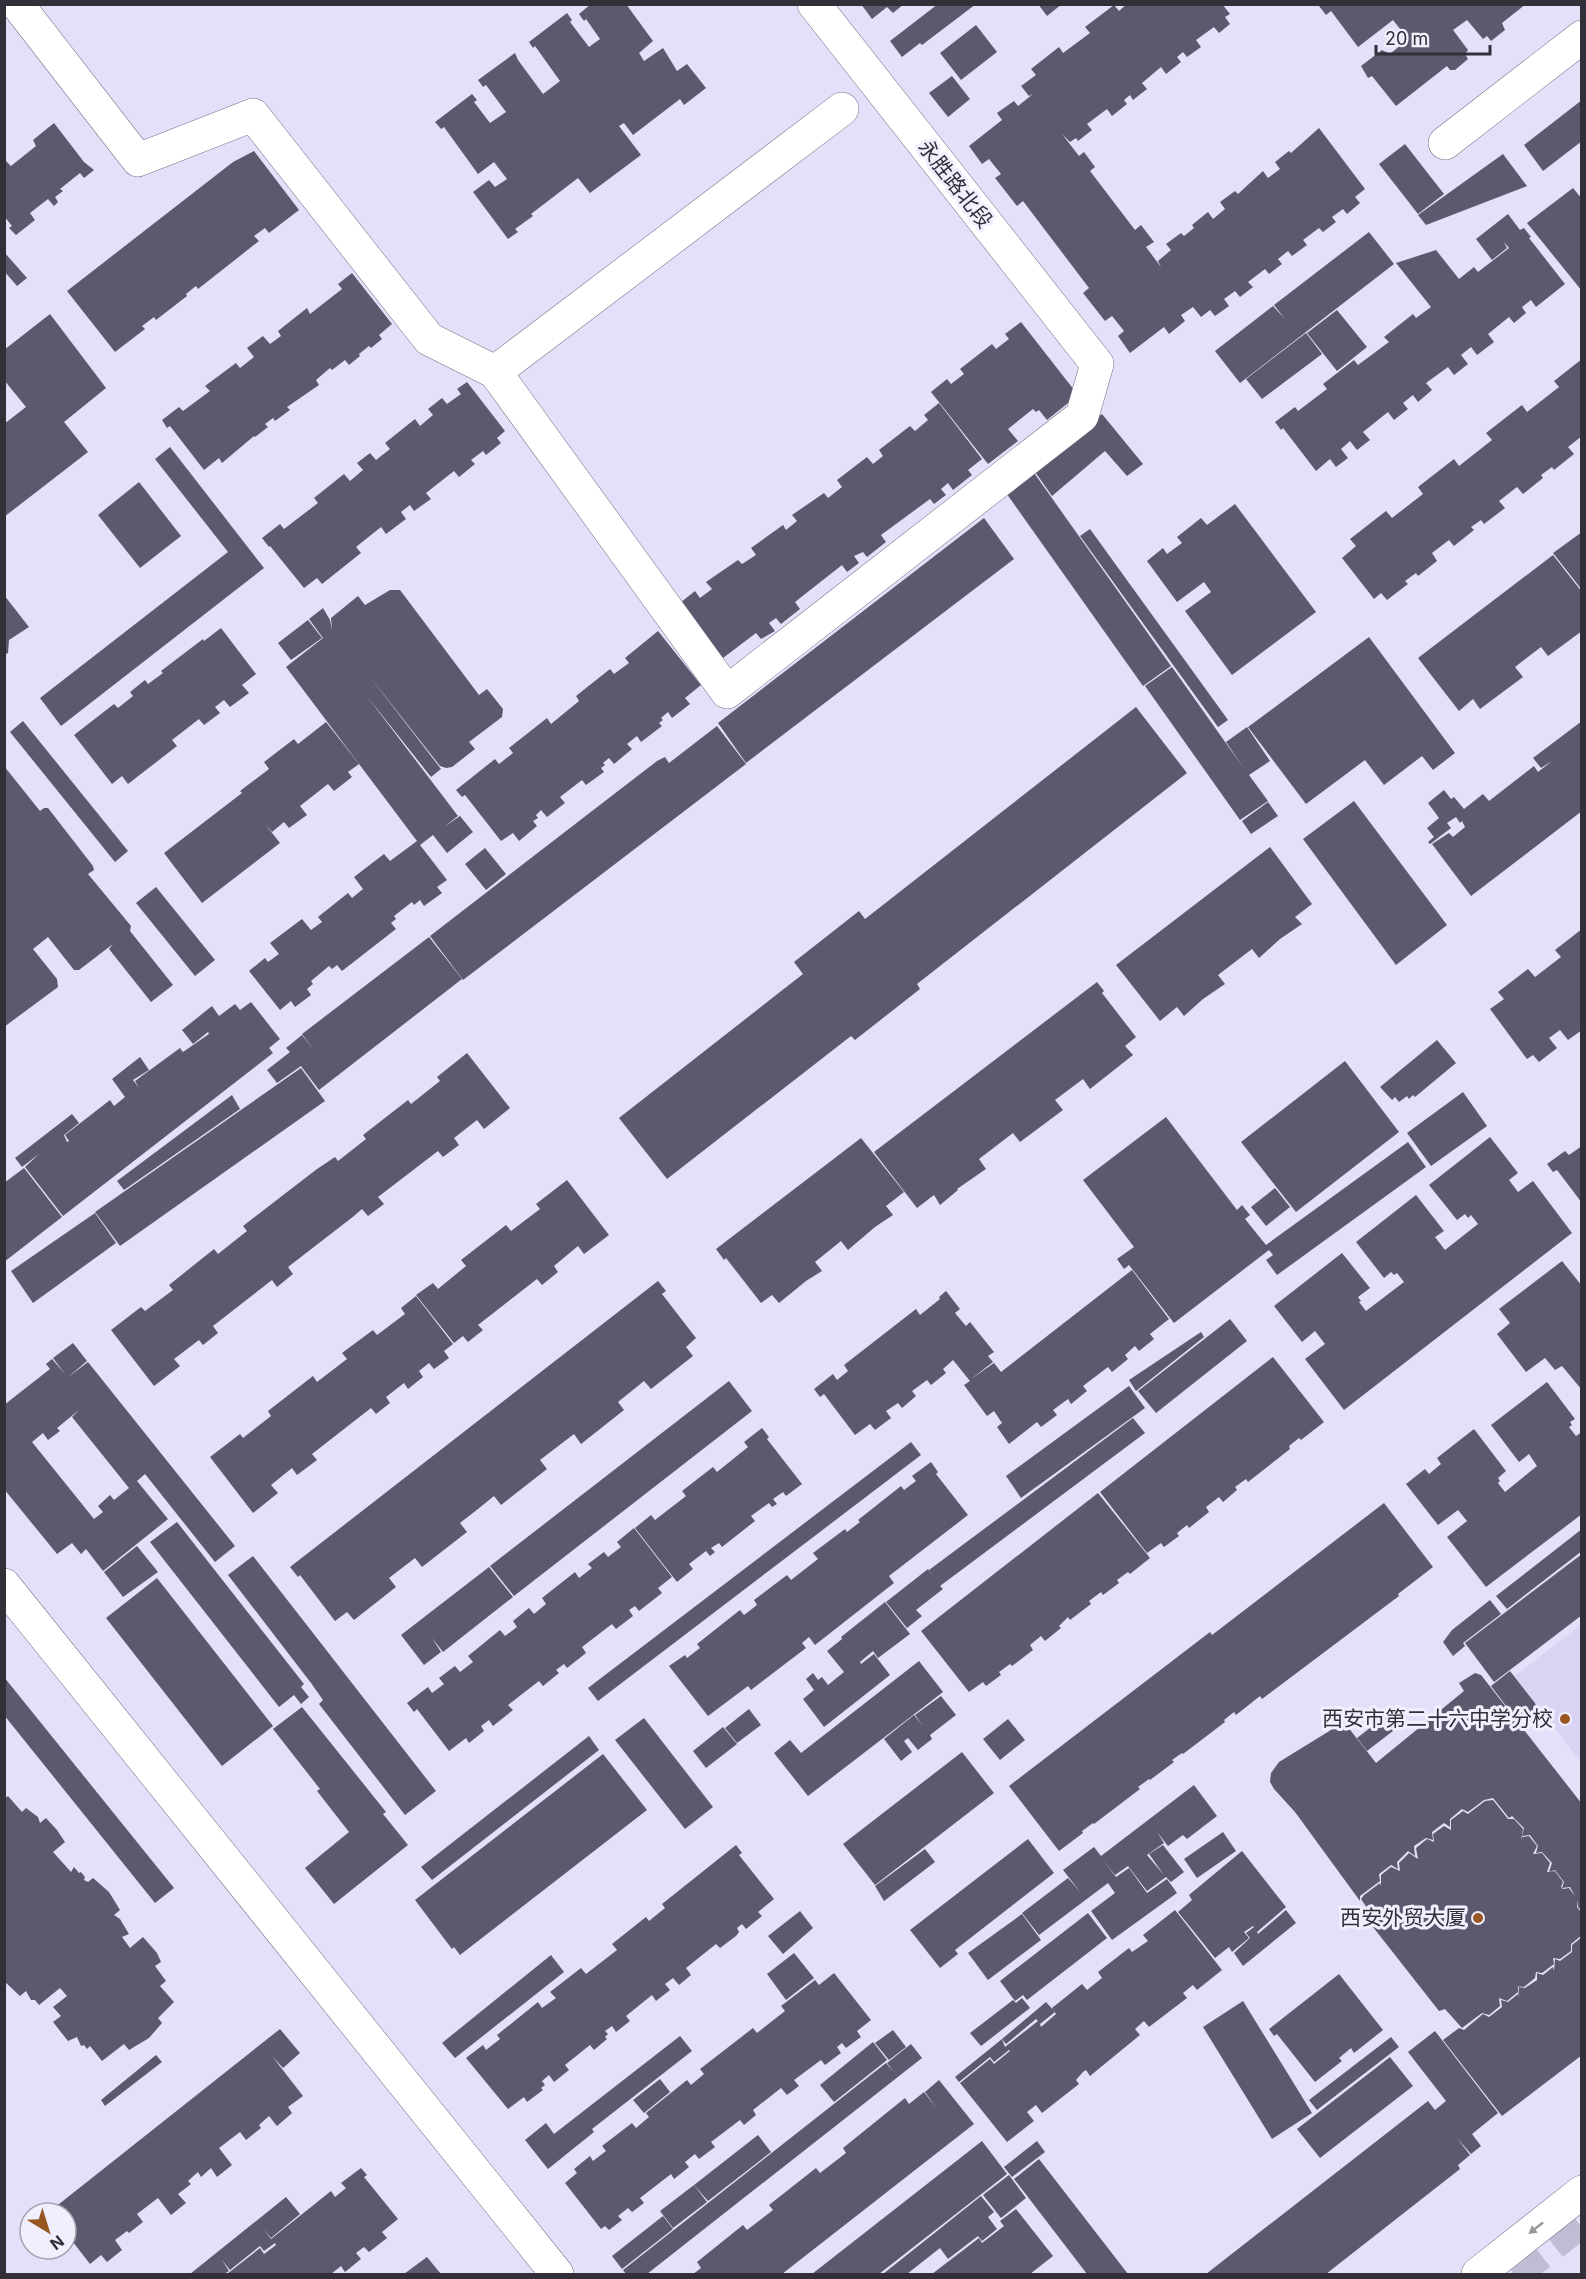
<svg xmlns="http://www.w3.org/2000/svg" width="1586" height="2279" font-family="Inter,'Noto Sans SC',sans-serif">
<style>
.built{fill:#d9d4f4}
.building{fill:#5c596e;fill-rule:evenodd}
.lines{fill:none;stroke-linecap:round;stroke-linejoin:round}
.primary-tunnel{stroke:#bfbdd3;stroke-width:33;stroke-dasharray:33 16;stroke-linecap:butt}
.street-casing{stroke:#757288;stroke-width:34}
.secondary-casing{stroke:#757288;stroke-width:34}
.primary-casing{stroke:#757288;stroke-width:34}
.street{stroke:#fff;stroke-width:33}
.secondary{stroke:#fff;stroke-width:33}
.primary{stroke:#fff;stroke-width:33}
.oneway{fill:#98989c}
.poi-dot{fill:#985722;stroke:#f0effe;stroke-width:2}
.labels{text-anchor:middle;stroke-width:6;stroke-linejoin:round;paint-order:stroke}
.street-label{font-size:21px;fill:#313039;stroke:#f0effe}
.poi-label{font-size:21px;fill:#313039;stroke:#f0effe;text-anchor:end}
</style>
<rect width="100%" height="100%" fill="#e3e0f9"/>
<polygon class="built" points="1581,1625 1581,1762 1515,1676"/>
<g class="building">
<polygon points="591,4 626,4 653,41 639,53 644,61 663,48 677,71 687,64 706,88 684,105 680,99 633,135 624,123 619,126 641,155 590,193 578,178 531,214 533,216 515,229 518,232 508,239 473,192 489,180 495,187 507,179 494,162 478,174 444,127 441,129 435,122 472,94 477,100 474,102 490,123 506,112 486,85 483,87 478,80 515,53 518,60 543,94 560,81 535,46 533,48 529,42 567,13 572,20 570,22 589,47 600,39 586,19 584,21 579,14"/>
<polygon points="861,4 904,4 893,13 887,7 872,19"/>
<polygon points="938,4 976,4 922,45 920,43 902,57 890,41"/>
<polygon points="1038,4 1062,4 1047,16"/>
<polygon points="1127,4 1222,4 1230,14 1225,17 1230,24 1219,33 1214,27 1196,40 1201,47 1187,57 1183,52 1177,57 1181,62 1166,74 1161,67 1142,83 1147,89 1133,100 1130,95 1124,100 1127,104 1112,116 1107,109 1087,124 1092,130 1078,141 1076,138 1070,142 1062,134 1079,156 1084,152 1095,167 1090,171 1135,230 1141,225 1154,242 1146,247 1161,267 1158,261 1171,250 1166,244 1181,233 1184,236 1194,228 1192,225 1208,212 1213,219 1225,209 1220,202 1235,191 1238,194 1263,171 1268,178 1280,169 1275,162 1289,151 1291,153 1319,128 1365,189 1355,197 1360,203 1347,214 1343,209 1332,217 1336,222 1323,232 1319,228 1303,240 1307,245 1292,256 1288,251 1278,259 1282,264 1269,274 1265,269 1248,282 1253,287 1240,297 1235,291 1224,299 1229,306 1215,316 1210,310 1201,317 1193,307 1181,315 1185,321 1169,334 1164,327 1130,353 1118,336 1124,331 1112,316 1105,321 1083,293 1089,288 1023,201 1017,206 995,178 1001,174 989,159 982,164 969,146 1002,120 997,113 1014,101 1018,106 1033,94 1029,96 1021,86 1036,75 1031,69 1059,47 1063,53 1090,33 1085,27 1114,5 1119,11"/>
<polygon points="1320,4 1526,4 1502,23 1505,30 1491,41 1487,36 1483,39 1467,20 1453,30 1468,50 1465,54 1468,59 1455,70 1450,70 1447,66 1396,106 1372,76 1368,78 1361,66 1382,50 1390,54 1408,39 1393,20 1358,47 1331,11 1326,15 1319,6"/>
<polygon points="976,25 997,52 961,80 940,53"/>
<polygon points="952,76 970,99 948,117 929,93"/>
<polygon points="1582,100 1582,141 1543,171 1524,145"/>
<polygon points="54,123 84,162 94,170 84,178 80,173 60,189 63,191 55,197 58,202 54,206 48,199 30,213 35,220 16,235 9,228 12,226 4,216 4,162 6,161 11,166 36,146 33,140"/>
<polygon points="1405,144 1444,194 1418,214 1379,164"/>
<polygon points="254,151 299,210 269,233 265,228 254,236 259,241 198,289 196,286 186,294 187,296 156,320 154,317 142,326 145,329 115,352 67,291 233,162"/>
<polygon points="1503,154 1527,186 1426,225 1418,215"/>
<polygon points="1573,188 1582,199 1582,291 1527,223"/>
<polygon points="1508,214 1520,230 1524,228 1531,237 1529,238 1565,284 1536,307 1531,300 1522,307 1526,313 1514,323 1509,317 1488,334 1494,342 1477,355 1471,347 1461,355 1468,364 1454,375 1448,367 1426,383 1432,390 1418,402 1413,395 1403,403 1408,409 1394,420 1388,412 1363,432 1370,440 1357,450 1350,441 1341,449 1348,458 1336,467 1330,459 1316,471 1283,428 1281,430 1275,422 1295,407 1298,411 1327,389 1323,384 1354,360 1358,365 1389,342 1384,337 1413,314 1416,318 1431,307 1396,263 1436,250 1459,279 1474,267 1478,272 1509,248 1504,242 1507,248 1492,260 1476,239"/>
<polygon points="1369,232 1394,264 1240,383 1215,351 1273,306 1285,319 1274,305"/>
<polygon points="4,252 27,278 17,286 4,271"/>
<polygon points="352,273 392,324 379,335 382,339 371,348 369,346 359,354 360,356 349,365 345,360 332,370 330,368 316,380 319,385 287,407 290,410 275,421 273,418 265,424 268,427 255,437 254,436 222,463 219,458 204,470 170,426 167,428 162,420 179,407 183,411 210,391 205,386 236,363 240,368 254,357 247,348 263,336 270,344 281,336 278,331 307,308 310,314 342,289 338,284"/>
<polygon points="1337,310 1367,347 1337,371 1307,333"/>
<polygon points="50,314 106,388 64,422 88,452 4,517 4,424 26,407 4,380 4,350"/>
<polygon points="1021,322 1078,395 1047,420 1039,410 1036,412 1033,409 1008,429 1018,441 988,464 931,392 947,379 951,384 964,374 960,369 992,344 996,349 1009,339 1005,334"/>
<polygon points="1306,333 1322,354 1262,399 1246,379"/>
<polygon points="1582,359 1582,436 1568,447 1574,454 1554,470 1552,467 1541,475 1543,478 1523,494 1517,487 1499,501 1505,508 1484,524 1481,520 1471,527 1474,530 1454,546 1449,540 1432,553 1437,561 1418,576 1416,573 1405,581 1408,584 1387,600 1381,593 1374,599 1342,558 1356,546 1350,539 1386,511 1392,518 1423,494 1418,487 1454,459 1459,466 1492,440 1486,433 1522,405 1527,412 1559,387 1554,381"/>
<polygon points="467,382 505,431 497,438 501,443 486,455 483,451 471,460 475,464 459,477 454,471 426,493 431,499 414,511 410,505 401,512 406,519 386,534 381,527 356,547 361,553 322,584 317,578 304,588 270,546 269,547 262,538 280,524 284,529 318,503 314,498 344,474 350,481 363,470 357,463 370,453 376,460 390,449 385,443 415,419 420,426 433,415 428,409 442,398 447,404 461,394 457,389"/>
<polygon points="939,403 982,459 968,470 972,475 953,490 948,483 941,489 946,495 934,504 930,499 881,535 886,542 867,557 863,552 854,556 859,563 847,572 842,565 795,602 800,609 781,624 776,618 769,623 775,631 761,639 756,633 723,658 680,603 695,591 700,598 712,589 706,582 738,560 742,564 756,555 751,548 783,525 786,530 797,521 792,515 824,493 828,498 842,487 837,480 867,457 873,464 883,456 879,450 910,426 915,431 928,420 924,415"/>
<polygon points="1102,414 1143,464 1127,476 1105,451 1052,496 1033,469"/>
<polygon points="170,447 264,568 61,726 40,698 228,552 155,459"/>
<polygon points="1032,470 1171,666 1143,686 1004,490"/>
<polygon points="139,482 181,536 140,568 98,515"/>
<polygon points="1235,504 1316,612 1232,675 1185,611 1211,592 1204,582 1177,602 1147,561 1163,548 1167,554 1182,543 1177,537 1201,518 1207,525"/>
<polygon points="984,518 1014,559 746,763 718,723"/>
<polygon points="1090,529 1228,720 1218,727 1080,536"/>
<polygon points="1582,532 1582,590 1553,553"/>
<polygon points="1553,555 1582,592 1582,631 1548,656 1541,647 1515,667 1523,677 1480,709 1473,699 1459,711 1418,658"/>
<polygon points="390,590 400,590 479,695 487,689 503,709 502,717 469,742 475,749 452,767 446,768 440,766 367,673 441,769 431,777 366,695 458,816 444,827 460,816 473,832 447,853 433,835 420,845 447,880 437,887 442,893 424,906 420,900 414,905 412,902 394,916 396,919 391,923 396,929 342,971 337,965 332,969 329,966 311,981 313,984 307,989 311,995 295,1007 291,1001 280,1010 249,971 265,958 268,962 279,954 270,943 302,919 311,930 322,922 318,917 348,893 352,898 363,889 354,877 384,854 390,861 417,841 286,667 323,638 309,619 323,608 330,620 332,630 331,618 358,596 365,605"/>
<polygon points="4,595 29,627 9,640 8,653 4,655"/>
<polygon points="308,620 322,638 291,660 278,643"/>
<polygon points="221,628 256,674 242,685 249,693 230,707 224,700 215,707 220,713 204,725 199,719 172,740 177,746 128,784 122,776 112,784 74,735 114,704 118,708 133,696 130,692 145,680 148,684 163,673 161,671 203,639 204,641"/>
<polygon points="658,631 701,685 685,698 690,704 672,718 668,712 661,718 663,720 659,723 662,726 641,742 637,736 627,744 632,749 614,764 609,758 603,763 605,765 601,768 604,772 586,785 582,780 560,797 565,803 547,817 541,810 536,815 538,818 533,821 537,826 519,841 513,833 501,841 465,795 462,797 456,790 495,759 499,764 513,753 509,748 547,718 551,724 579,701 576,696 610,669 614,674 629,663 625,658"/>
<polygon points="1369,637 1455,753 1433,770 1422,756 1384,785 1365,760 1306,804 1248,727"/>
<polygon points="1172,667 1245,770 1226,742 1247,727 1270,761 1249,775 1268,801 1240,820 1145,686"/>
<polygon points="1136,707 1187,773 917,984 920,989 855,1040 851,1036 667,1179 619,1118 803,974 794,962 859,911 865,919"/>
<polygon points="23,721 128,851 115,862 10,732"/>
<polygon points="1582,721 1582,811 1471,896 1432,844 1449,833 1453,837 1465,827 1462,821 1460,823 1456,817 1447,823 1451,828 1430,844 1428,842 1434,837 1427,828 1439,818 1428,803 1444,790 1451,799 1454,797 1464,809 1483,794 1489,801 1534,766 1538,772 1552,761 1541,768 1533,758"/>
<polygon points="326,722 359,764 348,772 352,777 334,791 328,784 300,806 307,815 289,828 284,822 272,832 265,824 280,843 202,903 164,853 242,793 240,791 269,769 264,762 294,739 298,744"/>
<polygon points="717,726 746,764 463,980 430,936 657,761 665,757 669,763"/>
<polygon points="4,766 40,811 44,808 48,808 93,866 94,870 88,874 131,926 130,931 173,985 151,1002 109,949 113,944 79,970 74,970 48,937 33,949 57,979 58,987 4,1027"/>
<polygon points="1354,801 1447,925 1396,965 1303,839"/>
<polygon points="1268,802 1278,816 1251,834 1242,821"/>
<polygon points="1270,847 1312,904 1295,917 1302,924 1280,939 1259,958 1252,949 1218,975 1225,984 1203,999 1184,1016 1177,1007 1160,1021 1116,965"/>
<polygon points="485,848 506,874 486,890 465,864"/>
<polygon points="156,887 215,960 195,976 136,903"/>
<polygon points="1582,929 1582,1030 1568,1040 1560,1030 1549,1038 1557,1048 1539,1062 1533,1055 1527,1059 1490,1009 1504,999 1498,992 1528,969 1535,977 1561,957 1555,950"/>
<polygon points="429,937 462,979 319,1090 301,1066 277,1083 267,1070 290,1052 286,1048 302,1035 315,1051 302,1034"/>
<polygon points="1097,982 1104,991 1102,993 1136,1037 1125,1046 1133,1055 1090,1089 1083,1079 1055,1100 1063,1110 1020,1142 1013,1133 979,1159 986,1169 957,1189 958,1190 940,1205 934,1195 917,1208 874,1152"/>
<polygon points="251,1002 280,1039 269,1048 273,1053 63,1216 25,1167 39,1154 22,1167 15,1158 72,1114 79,1123 64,1135 63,1133 67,1142 69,1141 65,1135 110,1100 114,1106 125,1097 112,1079 140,1057 149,1070 133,1080 139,1088 135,1081 180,1048 183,1052 209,1034 208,1032 193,1044 182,1030 212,1006 219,1016 235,1004 240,1010"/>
<polygon points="1437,1040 1456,1063 1415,1097 1413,1095 1409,1099 1407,1096 1399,1102 1395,1097 1392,1100 1380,1087"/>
<polygon points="467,1053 510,1108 484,1129 477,1120 454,1138 459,1145 443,1157 438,1151 378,1197 384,1204 368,1216 362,1209 354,1216 288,1267 293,1274 277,1287 272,1280 213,1326 218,1333 203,1345 199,1340 174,1359 180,1366 154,1386 111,1330 141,1307 145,1311 173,1290 169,1285 214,1249 218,1254 247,1231 243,1226 317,1169 335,1157 338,1161 366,1139 363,1135 408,1100 411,1104 440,1081 437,1077"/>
<polygon points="1345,1061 1399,1132 1296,1212 1241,1142"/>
<polygon points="301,1068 325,1101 120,1246 95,1212"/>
<polygon points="1463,1092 1487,1126 1431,1166 1407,1133"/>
<polygon points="232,1095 240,1109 124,1190 117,1181"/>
<polygon points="1166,1117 1237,1210 1242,1205 1250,1215 1245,1219 1266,1245 1408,1142 1426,1167 1277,1275 1266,1260 1273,1255 1269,1250 1174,1323 1129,1265 1124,1269 1117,1259 1134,1247 1083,1180"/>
<polygon points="1490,1137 1518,1173 1509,1180 1518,1192 1533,1181 1572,1233 1344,1410 1305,1359 1325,1344 1315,1331 1302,1342 1274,1306 1342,1253 1370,1288 1358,1297 1361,1301 1359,1302 1366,1311 1404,1282 1397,1273 1394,1275 1391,1272 1384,1278 1356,1242 1416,1195 1444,1231 1435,1237 1445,1250 1478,1224 1471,1215 1468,1218 1465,1214 1457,1220 1429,1185"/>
<polygon points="861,1138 904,1192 886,1206 893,1215 875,1227 848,1250 841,1241 815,1262 822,1271 806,1281 779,1303 772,1295 761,1303 726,1258 724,1260 716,1249"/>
<polygon points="1582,1146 1582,1203 1557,1170 1553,1172 1547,1164 1565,1151 1569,1155"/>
<polygon points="24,1168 62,1217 4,1262 4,1183"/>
<polygon points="567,1180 609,1235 584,1254 578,1246 554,1266 558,1272 542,1285 537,1279 478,1325 483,1330 468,1342 463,1336 454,1343 416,1295 433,1283 438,1289 466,1266 461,1260 506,1225 511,1231 540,1209 536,1204"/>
<polygon points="1275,1188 1290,1207 1266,1226 1251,1207"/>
<polygon points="95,1213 116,1243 33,1303 11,1271"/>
<polygon points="1562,1261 1582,1286 1582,1390 1562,1366 1555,1370 1545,1358 1526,1372 1497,1334 1510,1323 1499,1309"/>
<polygon points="1132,1270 1169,1319 1150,1334 1154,1339 1139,1351 1135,1346 1125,1355 1128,1359 1112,1372 1108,1367 1083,1386 1087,1391 1071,1404 1068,1399 1053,1410 1057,1415 1041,1427 1037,1422 1009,1444 997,1427 1002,1423 994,1411 987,1416 964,1385 970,1381 953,1360 943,1369 946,1373 931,1385 927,1380 912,1391 916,1396 902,1408 898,1403 886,1411 891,1418 875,1430 870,1424 855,1435 824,1394 820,1397 814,1389 833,1374 837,1380 848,1371 844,1365 916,1309 920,1315 940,1299 939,1297 946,1291 960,1309 955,1313 966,1326 970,1322 994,1352 988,1356 993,1362 971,1379 994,1363 1001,1372"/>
<polygon points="658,1281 666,1291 662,1294 696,1338 686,1347 693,1356 651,1389 644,1381 618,1402 624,1410 581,1444 574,1434 540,1460 547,1469 501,1505 494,1496 478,1509 463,1489 478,1509 460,1523 467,1532 422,1567 415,1558 389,1578 396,1587 354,1620 347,1612 335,1621 300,1575 298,1577 290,1567"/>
<polygon points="416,1296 453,1344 444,1351 449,1358 434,1369 429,1363 419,1371 423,1377 408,1389 404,1383 386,1397 390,1403 376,1414 371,1408 312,1454 317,1460 297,1475 292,1468 271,1485 278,1493 253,1513 210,1457 240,1434 243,1438 271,1416 268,1411 313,1376 317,1382 347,1359 342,1353 373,1330 377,1335 405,1314 401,1308"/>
<polygon points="1230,1319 1247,1341 1156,1413 1138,1391"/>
<polygon points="1201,1332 1204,1337 1136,1391 1129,1380"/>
<path d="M73,1343L87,1361L67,1378L88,1362L235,1546L215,1562L145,1474L137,1481L168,1519L103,1571L86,1549L81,1554L72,1543L57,1554L4,1489V1405L50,1369L46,1364L52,1359L65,1374L53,1358ZM79,1410L72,1417L129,1488L114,1500L110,1495L98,1506L103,1512L94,1519L32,1442L43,1433L48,1440L60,1431L57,1428Z"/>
<polygon points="1273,1357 1324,1422 1301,1440 1299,1438 1289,1446 1290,1449 1248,1482 1246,1479 1235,1487 1237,1490 1223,1502 1219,1497 1206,1507 1209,1512 1189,1528 1187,1525 1177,1533 1179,1536 1164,1547 1161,1543 1147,1553 1100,1492"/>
<polygon points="729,1381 752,1411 514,1596 490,1566"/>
<polygon points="1547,1382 1575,1419 1570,1422 1572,1425 1569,1427 1576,1436 1582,1432 1582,1514 1486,1587 1447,1537 1467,1521 1458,1510 1438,1525 1406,1484 1425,1469 1429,1474 1441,1464 1437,1458 1474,1429 1506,1471 1498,1478 1500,1481 1498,1483 1505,1492 1537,1466 1529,1454 1519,1462 1491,1425"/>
<polygon points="1129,1386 1145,1408 1021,1498 1006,1476"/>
<polygon points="1133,1418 1145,1433 940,1586 943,1589 916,1610 922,1616 907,1628 886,1602 928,1569 936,1580 929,1570"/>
<polygon points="762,1428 769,1437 767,1439 802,1484 786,1496 783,1492 773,1499 777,1504 772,1507 769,1503 751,1516 755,1521 722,1547 719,1543 711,1548 715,1552 710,1556 706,1551 689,1564 693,1569 677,1582 635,1528 651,1515 655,1520 686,1496 682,1491 713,1467 717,1472 748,1447 744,1442"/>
<polygon points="911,1442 921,1455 598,1701 588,1688"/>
<polygon points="931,1462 938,1472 936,1474 968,1515 889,1576 894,1583 815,1645 809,1637 802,1643 806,1648 751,1690 748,1686 708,1716 669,1666 685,1655 687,1658 700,1648 697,1644 740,1610 744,1615 757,1605 754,1600 787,1575 791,1580 818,1559 813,1553 845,1529 847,1532 860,1522 858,1520 901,1486 904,1490 916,1481 912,1476"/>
<polygon points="1098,1493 1150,1558 1130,1574 1128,1572 1117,1580 1119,1583 1103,1595 1101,1592 1089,1601 1091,1604 1070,1620 1068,1617 1059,1626 1061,1628 1045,1641 1041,1636 1030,1645 1033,1650 1012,1666 1010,1664 999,1672 1001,1675 986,1686 983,1682 969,1692 921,1631"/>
<polygon points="1384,1503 1433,1567 1398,1594 1399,1596 1262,1699 1260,1696 1236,1715 1234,1712 1224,1720 1225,1722 1183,1754 1182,1753 1172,1760 1174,1762 1150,1780 1149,1779 1138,1787 1140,1789 1094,1824 1093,1823 1082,1831 1083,1833 1059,1851 1009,1786 1210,1632 1212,1635"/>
<polygon points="177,1522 304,1684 301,1687 309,1697 301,1704 294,1695 279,1707 150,1542"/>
<polygon points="634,1528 672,1577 658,1588 662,1593 639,1611 635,1606 629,1610 633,1616 616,1629 612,1624 582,1647 586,1653 567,1668 564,1664 556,1670 559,1673 543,1686 539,1681 508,1705 513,1710 493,1726 489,1720 481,1726 484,1731 469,1743 466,1738 449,1751 417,1709 414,1712 407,1703 428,1687 432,1693 444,1684 439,1678 455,1666 460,1672 473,1662 468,1656 500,1630 505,1636 517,1627 513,1621 529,1608 534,1614 546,1604 542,1598 575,1572 579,1578 592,1568 588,1564 604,1552 608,1557 621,1547 617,1542"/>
<polygon points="1582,1529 1582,1551 1507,1609 1496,1596"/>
<polygon points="137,1546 158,1572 123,1597 104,1572"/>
<polygon points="1582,1554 1582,1615 1494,1682 1465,1643"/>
<polygon points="253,1556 436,1791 405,1815 319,1704 323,1700 311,1683 228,1575"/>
<polygon points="489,1567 513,1597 443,1652 432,1638 441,1652 424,1665 401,1635"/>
<polygon points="157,1578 273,1726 222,1766 106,1618"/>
<polygon points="1490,1600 1501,1614 1463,1643 1465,1646 1453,1656 1443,1642 1452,1630"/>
<polygon points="885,1602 910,1634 878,1658 873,1651 860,1662 861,1664 874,1654 890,1675 824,1727 803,1699 814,1690 806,1679 813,1673 818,1680 822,1677 828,1685 844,1672 827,1651 842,1639 841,1637"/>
<polygon points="919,1661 943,1692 808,1796 774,1753 790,1740 801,1753"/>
<polygon points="1510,1671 1535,1703 1537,1709 1519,1723 1491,1686"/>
<polygon points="1475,1673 1481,1675 1582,1804 1582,1911 1578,1907 1578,1900 1577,1907 1582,1913 1582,1935 1571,1944 1571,1951 1560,1959 1553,1958 1554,1964 1542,1973 1536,1972 1535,1978 1524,1987 1516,1986 1518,1986 1518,1992 1507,2001 1499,1998 1500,2006 1489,2015 1482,2013 1462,2028 1445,2009 1439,2011 1373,1927 1378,1924 1361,1899 1364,1895 1380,1883 1381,1886 1381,1875 1391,1867 1400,1871 1399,1863 1409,1853 1418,1859 1416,1848 1427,1839 1434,1842 1433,1834 1444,1826 1451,1830 1451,1820 1463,1811 1468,1814 1485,1801 1493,1800 1508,1819 1514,1819 1523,1829 1521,1841 1522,1837 1529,1836 1537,1846 1533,1854 1542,1853 1550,1863 1547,1872 1549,1872 1548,1876 1549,1872 1555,1871 1563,1882 1561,1887 1563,1889 1569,1888 1575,1896 1570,1887 1562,1888 1564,1882 1555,1870 1549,1872 1552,1863 1542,1852 1536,1853 1538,1846 1530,1835 1522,1836 1524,1828 1512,1816 1509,1818 1493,1798 1484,1800 1468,1812 1462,1809 1450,1819 1450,1827 1444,1823 1432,1832 1433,1840 1426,1838 1414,1846 1415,1856 1408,1851 1397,1862 1398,1869 1391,1865 1379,1874 1380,1881 1360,1896 1360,1901 1295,1812 1274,1789 1270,1782 1271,1773 1279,1762 1344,1722 1376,1763 1464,1691 1459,1683"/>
<polygon points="4,1677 174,1888 155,1903 4,1715"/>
<polygon points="941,1696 956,1715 930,1735 932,1739 918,1750 908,1738 904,1741 912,1752 901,1761 884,1739 914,1715 923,1726 915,1715"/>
<polygon points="302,1707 386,1812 383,1814 408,1845 334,1904 305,1868 349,1832 317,1791 320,1789 273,1729"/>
<polygon points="749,1709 761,1725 737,1743 725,1728"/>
<polygon points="1392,1711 1402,1724 1367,1751 1357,1738"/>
<polygon points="644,1718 713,1807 685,1829 615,1740"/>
<polygon points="1008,1719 1025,1740 1000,1760 983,1739"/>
<polygon points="723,1727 737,1744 706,1768 693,1751"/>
<polygon points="589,1736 599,1750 432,1880 421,1867"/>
<polygon points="962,1752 994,1793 875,1885 843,1844"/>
<polygon points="603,1754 647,1810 460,1955 454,1947 452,1949 415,1900"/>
<polygon points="1194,1785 1217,1816 1187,1839 1183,1835 1168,1846 1157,1832 1164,1843 1147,1855 1164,1875 1149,1854 1163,1845 1184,1872 1171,1882 1166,1877 1147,1891 1128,1866 1115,1875 1102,1859 1116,1877 1129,1868 1147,1893 1167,1879 1177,1893 1112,1940 1091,1911 1115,1893 1108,1883 1039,1935 1022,1913 1068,1878 1081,1893 1063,1870 1094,1847 1101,1856"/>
<polygon points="8,1796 22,1812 26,1808 38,1817 40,1823 46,1818 57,1830 65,1842 53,1852 71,1872 74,1867 79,1873 81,1872 85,1877 84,1880 88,1882 93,1878 109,1892 120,1910 114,1915 120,1919 129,1934 122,1937 130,1948 143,1937 157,1953 161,1962 155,1966 166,1981 160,1986 174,2002 158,2018 162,2023 149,2038 129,2050 124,2044 102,2061 90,2046 87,2049 84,2045 81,2046 77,2037 68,2041 53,2022 61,2016 53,2007 67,1996 60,1988 39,2005 35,2000 31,2000 26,1991 20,1996 4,1981 4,1799"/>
<polygon points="1223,1832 1236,1851 1197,1878 1184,1859"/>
<polygon points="1028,1839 1054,1873 955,1950 958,1954 940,1968 910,1930"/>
<polygon points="736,1845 742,1853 739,1855 774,1899 758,1912 762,1916 746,1929 742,1924 737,1928 739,1932 736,1936 720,1948 716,1944 686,1968 691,1975 679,1985 673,1978 665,1984 670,1990 656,2001 652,1995 626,2016 630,2021 616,2032 612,2026 605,2031 608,2034 605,2037 607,2039 594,2050 590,2045 565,2065 569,2070 554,2082 549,2075 542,2081 545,2085 541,2088 543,2090 527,2102 524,2097 508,2109 466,2058 483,2045 486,2050 500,2039 497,2035 538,2002 542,2008 556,1998 550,1992 581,1968 586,1974 617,1950 612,1944 646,1917 649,1921 665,1908 662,1904"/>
<polygon points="925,1849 935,1862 884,1901 875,1886"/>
<polygon points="1242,1851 1286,1907 1257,1932 1258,1934 1286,1910 1296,1923 1243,1966 1234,1953 1250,1938 1246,1933 1254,1927 1253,1926 1244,1932 1249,1938 1232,1952 1229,1947 1215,1958 1178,1912 1192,1900 1189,1895"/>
<polygon points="1175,1910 1222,1970 1197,1990 1193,1985 1183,1993 1187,1998 1149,2027 1144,2021 1135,2029 1140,2035 1090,2076 1086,2070 1083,2072 1076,2080 1079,2084 1042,2113 1036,2105 1027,2112 1034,2121 1007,2142 960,2083 990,2059 994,2064 1010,2051 1009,2050 994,2062 990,2057 959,2082 955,2077 1002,2039 1005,2047 1038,2021 1036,2019 1006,2044 1002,2039 1046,2002 1055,2012 1040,2024 1041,2027 1056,2014 1052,2008 1082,1984 1087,1990 1102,1978 1098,1972 1129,1948 1132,1952 1148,1941 1143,1935"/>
<polygon points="800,1911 813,1928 783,1954 768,1936"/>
<polygon points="1088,1913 1107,1938 1027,2000 1023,1995 1015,2001 1000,1981"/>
<polygon points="1022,1914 1041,1940 988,1980 968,1953"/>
<polygon points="1582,1937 1582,2055 1502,2116 1443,2040 1459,2028 1464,2030 1483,2014 1489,2017 1502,2007 1501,2000 1508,2002 1518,1994 1518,1998 1519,1987 1525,1988 1537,1980 1537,1973 1543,1975 1553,1967 1554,1971 1555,1959 1560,1961 1572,1952 1572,1945"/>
<polygon points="794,1953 814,1978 786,2000 767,1974"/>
<polygon points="551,1955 564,1972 455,2058 442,2043"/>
<polygon points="834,1973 871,2020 857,2031 861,2037 846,2048 842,2043 837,2047 841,2053 825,2065 821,2060 794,2080 799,2086 787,2095 781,2088 753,2110 756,2115 744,2125 740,2120 711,2142 715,2147 699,2159 695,2154 685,2162 689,2167 674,2179 671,2174 640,2198 644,2203 632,2212 628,2208 618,2216 622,2220 609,2230 605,2226 601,2229 565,2183 577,2173 574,2169 590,2156 593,2161 606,2151 602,2146 632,2123 636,2128 649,2117 646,2113 687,2080 691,2085 704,2074 700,2069 753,2028 757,2033 785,2011 781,2006 815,1980 819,1985"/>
<polygon points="1339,1974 1383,2030 1354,2053 1351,2048 1339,2058 1342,2061 1315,2082 1277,2034 1274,2036 1269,2029"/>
<polygon points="1022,1998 1030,2008 981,2046 970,2033 1013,2000 1016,2003"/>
<polygon points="1243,2001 1312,2113 1272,2139 1203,2027"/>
<polygon points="280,2029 300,2053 283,2068 272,2056 303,2096 288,2107 292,2113 277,2126 269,2116 259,2125 261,2128 246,2140 240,2132 219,2148 232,2165 217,2177 211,2168 201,2177 198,2172 188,2181 191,2184 178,2194 186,2203 171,2215 158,2198 137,2214 143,2222 129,2233 127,2231 115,2240 122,2250 107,2262 101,2255 90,2264 66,2233 66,2213 49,2212"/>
<polygon points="893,2030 906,2047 889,2060 875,2043"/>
<polygon points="1435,2031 1498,2113 1472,2134 1481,2146 1471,2154 1457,2138 1470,2155 1458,2165 1460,2169 1326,2274 1206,2274 1428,2101 1435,2110 1446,2101 1408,2052"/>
<polygon points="680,2036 692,2051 592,2129 594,2132 548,2169 525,2140 546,2123 554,2134"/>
<polygon points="1391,2037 1399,2047 1317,2110 1309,2100"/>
<polygon points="873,2042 887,2060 834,2102 820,2085"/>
<polygon points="911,2044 922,2058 647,2274 626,2274 623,2270 886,2063 894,2072 887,2063"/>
<polygon points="156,2055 162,2062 105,2106 101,2100"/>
<polygon points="1390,2057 1413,2086 1320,2158 1297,2129"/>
<polygon points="660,2079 670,2092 644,2113 633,2100"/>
<polygon points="939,2080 974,2124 782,2274 693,2274 701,2268 697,2262 743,2225 747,2230 773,2210 769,2205 816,2168 820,2173 846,2153 843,2148 905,2098 909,2104 924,2092 937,2109 925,2092"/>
<polygon points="758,2135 771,2152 708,2201 694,2185"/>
<polygon points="982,2141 1007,2174 879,2274 812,2274"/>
<polygon points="1037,2141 1045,2152 1012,2177 1004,2167"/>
<polygon points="1039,2159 1128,2274 1087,2274 1014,2179"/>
<polygon points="361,2168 367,2175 364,2177 398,2219 382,2232 387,2238 369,2252 364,2247 356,2253 361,2259 345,2272 341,2266 331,2274 227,2274 260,2248 264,2254 276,2245 275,2243 264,2251 260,2246 230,2270 222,2260 229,2271 224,2274 190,2274 286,2197 300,2214 271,2238 263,2229 271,2239 331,2191 335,2197 346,2188 341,2183"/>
<polygon points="1009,2175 1026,2198 1001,2218 983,2195"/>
<polygon points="694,2185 707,2202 673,2228 660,2211"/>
<polygon points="981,2196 994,2212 988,2217 997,2229 982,2241 978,2236 948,2259 940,2248 907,2274 883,2274"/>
<polygon points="1016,2209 1053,2256 1030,2274 932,2274 979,2238 982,2243 1004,2226 1000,2221"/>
<polygon points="663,2216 673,2229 622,2269 612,2256"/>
<polygon points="427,2257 441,2274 404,2274"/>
</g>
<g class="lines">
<polyline class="primary-tunnel" points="1514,2274 1582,2221"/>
<defs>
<g id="street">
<polyline points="17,4 138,160 253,115 429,339 495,372"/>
<polyline points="814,4 1097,364 1082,416 727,692 495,372 842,109"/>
<polyline points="1445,143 1582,37"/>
</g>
<polyline id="secondary" points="4,1585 557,2274"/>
<polyline id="primary" points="1478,2274 1582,2192"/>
</defs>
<use href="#street" class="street-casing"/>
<use href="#secondary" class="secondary-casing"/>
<use href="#primary" class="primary-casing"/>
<use href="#street" class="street"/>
<use href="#secondary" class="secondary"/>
<use href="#primary" class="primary"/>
</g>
<defs><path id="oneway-solid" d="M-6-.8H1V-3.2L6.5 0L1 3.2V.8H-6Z" transform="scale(1.5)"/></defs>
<use class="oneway" href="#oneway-solid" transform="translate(1536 2228) rotate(142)"/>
<g class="poi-dot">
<circle cx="1565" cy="1719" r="6"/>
<circle cx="1478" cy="1918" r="6"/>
</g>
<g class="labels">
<g class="street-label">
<text transform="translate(955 184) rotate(52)" y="7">永胜路北段</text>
</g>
<g class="poi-label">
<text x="1553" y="1726">西安市第二十六中学分校</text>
<text x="1466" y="1925">西安外贸大厦</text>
</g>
</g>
<rect width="1586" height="2279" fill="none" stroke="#313039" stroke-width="12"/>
<g transform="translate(48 2231) rotate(142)"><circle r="28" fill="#f0effe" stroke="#a4a3af" stroke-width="1.5"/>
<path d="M0-4.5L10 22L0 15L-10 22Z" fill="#985722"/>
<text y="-9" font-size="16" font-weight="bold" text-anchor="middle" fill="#313039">N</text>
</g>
<path d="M1376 45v9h114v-9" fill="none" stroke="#313039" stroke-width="3"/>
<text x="1385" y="45" font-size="18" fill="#313039" stroke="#f0effe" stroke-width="4.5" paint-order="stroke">20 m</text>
</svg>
